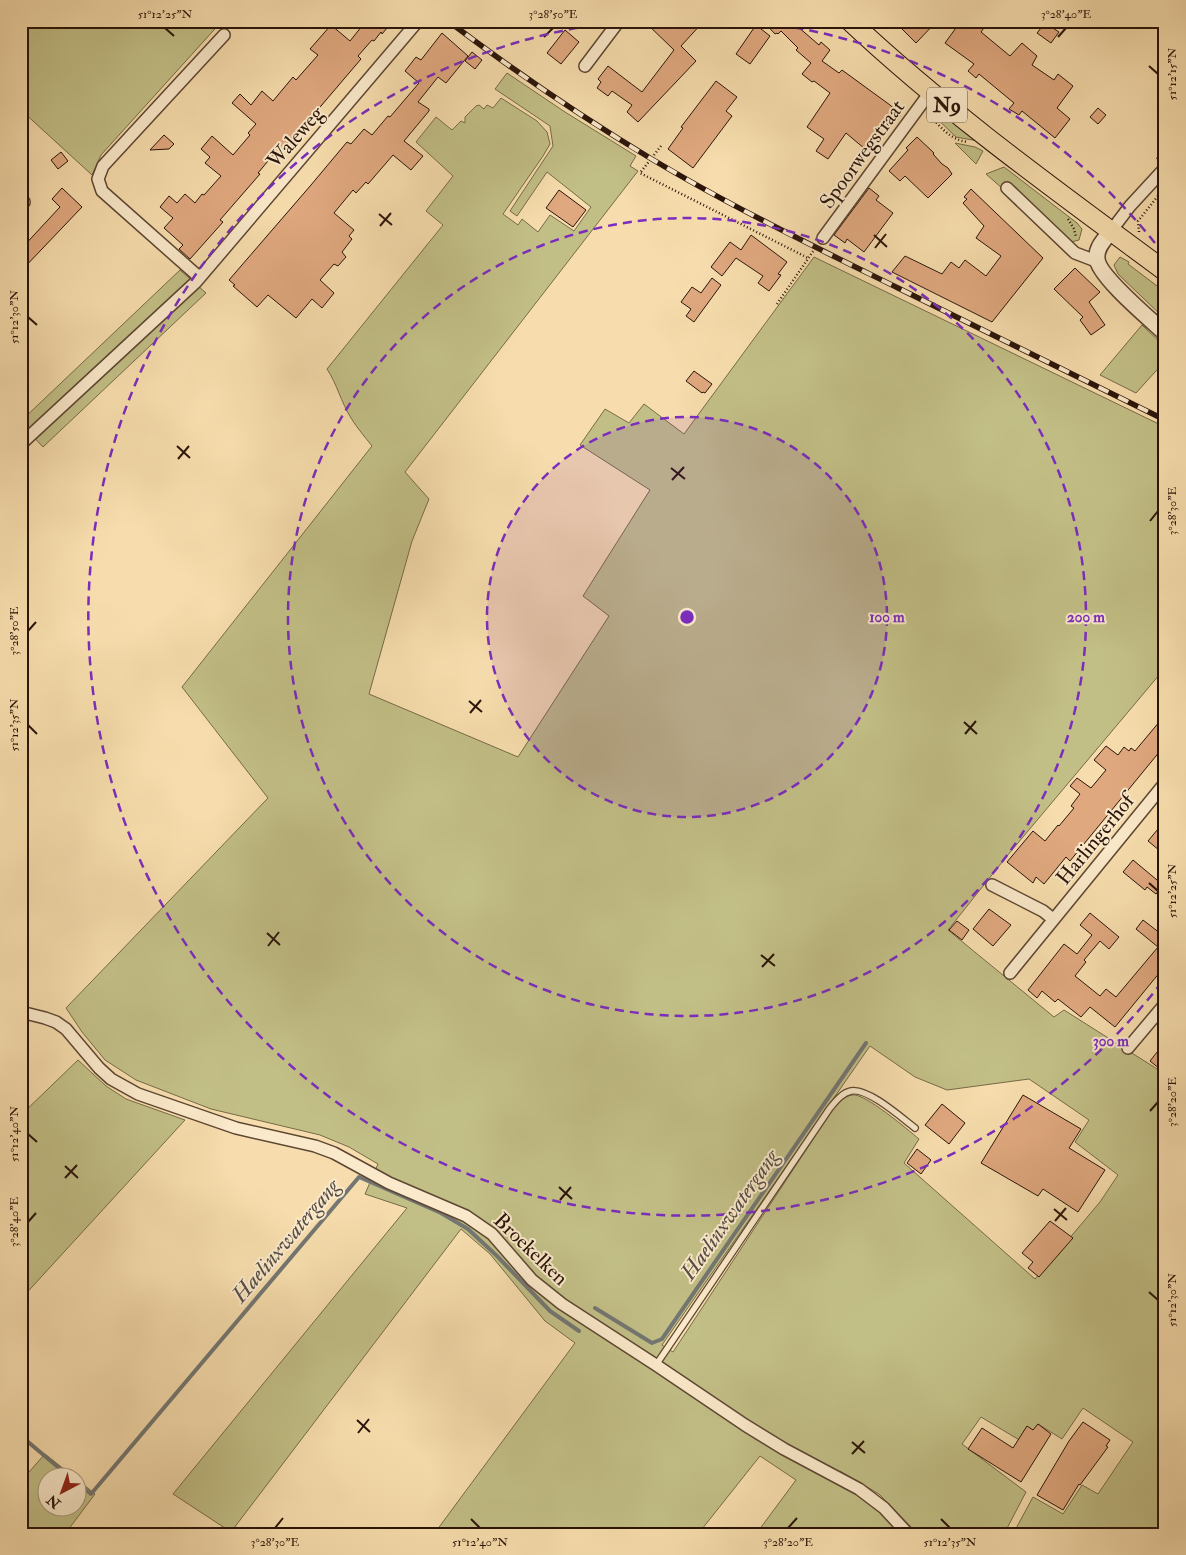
<svg xmlns="http://www.w3.org/2000/svg" width="1186" height="1555" font-family="'IM FELL Double Pica',serif">
<style>
.green{fill:#c2bf86;stroke:#766a48;fill-rule:evenodd}
.lines{fill:none;stroke-linecap:round;stroke-linejoin:round}
.stream{stroke:#737672;stroke-width:4}
.building{fill:#e0a87f;stroke:#2a140a}
.service-casing{stroke:#5d4633;stroke-width:8}
.minor-casing{stroke:#5d4633;stroke-width:14}
.tertiary-casing{stroke:#5d4633;stroke-width:18}
.primary-casing{stroke:#2a140a;stroke-width:21}
.path{stroke:#2a140a;stroke-width:2.5;stroke-dasharray:1 2.5;stroke-linecap:butt}
.service{stroke:#fae9ca;stroke-width:5.5}
.minor{stroke:#fae9ca;stroke-width:11}
.tertiary{stroke:#fae9ca;stroke-width:15}
.primary{stroke:#f7ddad;stroke-width:19}
.rail-casing{stroke:#2a140a;stroke-width:5.5}
.rail{stroke:#fae9ca;stroke-width:4;stroke-dasharray:11;stroke-linecap:butt}
.ticks{fill:none;stroke:#2a140a;stroke-width:2}
.ring{fill:none;stroke:#7b2cbf;stroke-width:2.5;stroke-dasharray:9 6}
.labels{text-anchor:middle;stroke-width:4;stroke-linejoin:round;paint-order:stroke}
.shield{fill:#fae9ca;stroke:#685444;stroke-width:1}
.shield-label{font-size:20px;font-weight:bold;fill:#2a140a}
.street-label{font-size:21px;fill:#2a140a;stroke:#fae9ca}
.water-label{font-size:22px;font-style:italic;fill:#554d47;stroke:#fae9ca}
.centre{fill:#7b2cbf;stroke:#fae9ca;stroke-width:2.5}
.ring-label{font-size:15px;text-anchor:middle;font-weight:bold;fill:#7b2cbf;stroke:#fae9ca;stroke-width:4;stroke-linejoin:round;paint-order:stroke}
.neatline{fill:none;stroke:#2a140a;stroke-width:2}
.ticks-label{font-size:12px;text-anchor:middle;fill:#2a140a}
</style>
<rect width="100%" height="100%" fill="#f7ddad"/>
<filter id="stains"><feTurbulence type="fractalNoise" baseFrequency=".004" numOctaves="4"/><feColorMatrix values="0 0 0 0 .2 0 0 0 0 .09 0 0 0 0 .02 0 0 0 .5 -.17"/></filter>
<radialGradient id="worn" r=".72"><stop offset=".6" stop-color="#630" stop-opacity="0"/><stop offset="1" stop-color="#630" stop-opacity=".3"/></radialGradient>
<g class="green">
<polygon points="21,21 222,21 101,155 92,175 21,110"/>
<path d="M507,73L565,112L636,156L630,166L638,171L405,472L429,499L412,541L369,694L518,757L609,616L583,596L650,490L580,445L605,409L629,423L644,404L684,434L814,257L1165,427V668L1007,856L948,930L1054,1017L1064,1010L1165,1074V1534H1013L1033,1497L1063,1514L1082,1485L1098,1494L1133,1442L1083,1408L1062,1439L1038,1424L1026,1444L981,1417L962,1444L1026,1492L1004,1534H918L879,1494L840,1471L834,1478L874,1505L902,1534H756L796,1480L760,1456L698,1534H434L575,1343L545,1321L490,1254L461,1229L231,1532L173,1494L407,1208L365,1194L378,1164L349,1147L320,1135L211,1109L136,1080L105,1060L82,1032L66,1008L268,798L182,687L372,446C365,437 357,428 351,418C341,402 337,384 327,369L443,225L426,211L453,176L416,142L436,117L452,130L461,121L465,123V117L476,106L479,105L484,109L487,105L493,108L501,98L537,121L547,132L550,144L543,156L503,214L518,225L522,219L538,232L550,215L574,231L591,207L547,172L517,216L510,211L553,146L550,126L495,89ZM870,1046L915,1077L947,1090L1029,1079L1089,1120L1075,1142L1118,1175L1100,1202L1035,1279L904,1163L919,1139C908,1130 864,1092 852,1095C844,1096 839,1103 833,1109L673,1352L662,1345Z"/>
<polygon points="938,108 978,141 956,137 930,112"/>
<polygon points="955,143 975,147 983,151 976,164"/>
<polygon points="1004,167 1077,223 1082,229 1079,240 1071,242 1003,189 986,174"/>
<polygon points="1120,257 1129,262 1128,264 1165,292 1165,319 1118,274 1114,265"/>
<polygon points="180,270 206,293 43,447 28,431 21,437 21,421"/>
<polygon points="1142,325 1165,347 1165,361 1136,393 1100,375"/>
<polygon points="78,1060 106,1086 126,1099 185,1120 21,1299 21,1115"/>
<polygon points="45,1454 74,1477 48,1478 48,1508 78,1508 78,1480 95,1494 65,1534 21,1534 21,1481"/>
</g>
<g class="lines">
<g class="stream">
<polyline points="595,1308 652,1343 662,1339 866,1043"/>
<polyline points="21,1436 71,1478"/>
<polyline points="78,1483 91,1494 359,1177 441,1213 468,1229 497,1256 550,1311 579,1331"/>
</g>
</g>
<g class="building">
<polygon points="366,21 393,21 382,34 381,32 374,41 372,40 358,56 361,59 298,133 297,132 275,157 273,155 258,173 260,174 220,220 223,222 190,259 179,249 183,245 164,228 173,218 160,207 169,196 177,203 185,194 195,203 202,194 204,195 221,176 205,163 210,157 201,149 212,136 233,155 250,135 248,133 256,124 232,103 240,94 251,105 262,91 273,101 293,77 296,80 318,55 310,49 331,25 350,41"/>
<polygon points="644,21 704,21 681,46 696,61 638,122 627,112 632,105 612,91 608,96 597,88 601,82 598,79 608,66 642,92 674,50"/>
<polygon points="763,21 802,21 797,26 819,45 821,42 830,50 822,61 839,73 842,70 890,105 901,115 890,127 886,123 865,149 846,133 828,159 816,151 824,139 807,127 830,93 814,81 812,82 802,74 811,63 796,50 798,48 781,31 778,34 777,33 775,34"/>
<polygon points="894,21 937,21 916,43"/>
<polygon points="961,21 989,21 981,32 1010,56 1022,43 1037,56 1032,65 1054,80 1058,74 1073,86 1057,108 1070,119 1055,138 1022,111 1019,115 1009,109 1014,103 979,74 976,78 968,71 974,64 945,43"/>
<polygon points="1045,23 1059,32 1051,43 1037,33"/>
<polygon points="756,25 770,36 750,64 736,54"/>
<polygon points="565,30 579,42 561,64 547,53"/>
<polygon points="442,33 468,56 446,83 438,77 418,102 429,109 429,111 404,141 423,156 411,170 393,155 368,184 366,182 356,193 353,190 334,213 354,230 349,236 352,239 342,252 346,257 338,266 334,264 320,280 334,293 322,308 312,299 296,318 268,295 257,307 233,286 235,285 229,280 311,185 347,142 351,144 364,129 372,135 388,116 390,117 419,83 405,71 416,57 421,60"/>
<polygon points="472,52 482,60 475,69 465,61"/>
<polygon points="716,81 737,97 726,111 732,116 693,168 668,149 683,128 681,127"/>
<polygon points="1098,108 1106,115 1098,124 1090,117"/>
<polygon points="164,135 174,144 169,149 150,150"/>
<polygon points="917,137 934,153 933,154 942,164 948,168 952,174 928,198 905,176 900,181 889,171 908,150 906,148"/>
<polygon points="61,152 68,161 58,169 51,160"/>
<polygon points="62,188 82,207 21,271 21,249 60,207 52,199"/>
<polygon points="869,188 879,196 876,200 893,213 864,252 847,239 845,243 834,235"/>
<polygon points="971,189 1043,258 992,322 892,272 905,256 942,274 951,262 959,268 965,260 986,276 1001,256 976,238 984,226 963,203 967,199 964,197"/>
<polygon points="559,190 586,210 573,227 546,208"/>
<polygon points="751,235 787,262 778,274 781,275 769,291 758,283 763,276 736,258 722,276 711,267 730,242 741,250"/>
<polygon points="1075,268 1100,292 1089,302 1105,325 1091,335 1080,320 1083,317 1054,289"/>
<polygon points="712,278 721,285 694,322 686,316 691,309 681,302 692,287 701,293"/>
<polygon points="694,371 712,384 705,393 703,392 702,393 686,381"/>
<polygon points="1165,715 1165,745 1070,861 1066,857 1044,884 1036,877 1033,883 1007,862 1033,831 1045,841 1058,825 1059,826 1074,808 1071,806 1080,794 1070,786 1077,778 1091,788 1106,770 1094,760 1106,746 1118,755 1124,747 1129,751 1131,748 1135,751"/>
<polygon points="1158,829 1165,835 1165,855 1148,841"/>
<polygon points="1133,860 1163,885 1156,894 1147,887 1145,890 1123,872"/>
<polygon points="989,909 1011,925 993,946 973,929"/>
<polygon points="1090,913 1119,937 1109,949 1100,941 1084,960 1086,962 1075,976 1100,996 1106,989 1116,997 1158,947 1136,929 1143,920 1165,937 1165,966 1115,1027 1090,1007 1081,1017 1058,999 1055,1002 1042,991 1037,998 1028,990 1064,944 1077,954 1092,935 1080,925"/>
<polygon points="957,921 969,930 962,940 949,930"/>
<polygon points="1165,1042 1165,1063 1160,1069 1150,1061"/>
<polygon points="1023,1095 1081,1129 1069,1148 1105,1170 1078,1212 1043,1189 1038,1196 981,1163"/>
<polygon points="942,1104 965,1123 949,1144 925,1125"/>
<polygon points="917,1149 931,1160 921,1174 907,1163"/>
<polygon points="1050,1221 1073,1238 1039,1277 1028,1268 1033,1262 1022,1253"/>
<polygon points="1083,1422 1110,1440 1106,1446 1108,1447 1080,1485 1079,1484 1063,1510 1037,1495 1069,1441"/>
<polygon points="1038,1424 1051,1434 1021,1482 968,1449 982,1428 1013,1448 1027,1426 1033,1430"/>
</g>
<g class="lines">
<defs>
<path id="service" d="M656,1365L830,1108C836,1101 842,1093 851,1091C867,1087 902,1118 915,1128"/>
<g id="minor">
<polyline points="585,66 619,21"/>
<polyline points="1007,188 1075,253 1096,261"/>
<polyline points="21,205 24,202"/>
<polyline points="1111,231 1130,206 1165,168"/>
<polyline points="823,238 931,91"/>
<polyline points="199,277 102,191 98,179 103,166 224,35"/>
<polyline points="21,444 196,282 418,21"/>
<polyline points="992,885 1043,911 1053,919"/>
<polyline points="1010,973 1165,783"/>
<polyline points="21,1012 45,1018 56,1022 66,1029 99,1068 111,1079 138,1094 236,1128 315,1146 334,1153 389,1183 466,1216 492,1234 532,1280 562,1304 656,1365 745,1425 784,1449 859,1489 884,1508 908,1534"/>
<polyline points="1128,1048 1165,1004"/>
</g>
<path id="tertiary" d="M1111,231C1105,239 1096,247 1097,258C1097,275 1151,320 1165,333"/>
<path id="primary" d="M850,21C948,113 1057,191 1165,271"/>
</defs>
<use href="#service" class="service-casing"/>
<use href="#minor" class="minor-casing"/>
<use href="#tertiary" class="tertiary-casing"/>
<use href="#primary" class="primary-casing"/>
<g class="path">
<path d="M929,115C941,127 950,140 968,142"/>
<polyline points="661,146 640,173 808,258"/>
<polyline points="1157,159 1165,148"/>
<polyline points="1068,219 1074,229 1076,237"/>
<polyline points="1139,232 1138,221 1162,191"/>
<polyline points="777,304 816,247"/>
</g>
<use href="#service" class="service"/>
<use href="#minor" class="minor"/>
<use href="#tertiary" class="tertiary"/>
<use href="#primary" class="primary"/>
<defs>
<path id="rail" d="M448,21C513,70 580,116 650,158C730,206 815,247 898,288C987,332 1076,376 1165,420"/>
</defs>
<use href="#rail" class="rail-casing"/>
<use href="#rail" class="rail"/>
</g>
<path class="ticks" d="M165,28L174,36M544,37L553,28M1058,37L1066,28M1149,66L1158,74M379,214L392,225M380,226L391,213M874,235L887,247M875,248L886,234M28,317L37,325M177,446L190,458M178,459L189,446M671,468L685,479M672,480L684,467M1150,521L1158,511M28,631L36,622M469,701L482,712M470,713L481,700M964,722L977,734M28,725L37,734M965,734L976,721M1149,883L1158,891M267,933L280,945M268,946L279,932M761,955L775,966M762,967L774,954M1150,1111L1158,1102M28,1134L37,1142M65,1166L78,1178M65,1178L77,1165M559,1187L572,1199M560,1200L571,1187M1054,1209L1067,1220M1055,1221L1066,1208M28,1222L36,1213M1149,1292L1158,1300M357,1420L370,1432M358,1433L369,1419M852,1442L865,1453M852,1454L864,1441M471,1519L480,1528M941,1519L950,1528M275,1528L283,1518M788,1528L797,1518"/>
<circle cx="687" cy="617" r="200" fill="#7b2cbf" fill-opacity=".12"/>
<g class="ring">
<circle cx="687" cy="617" r="200"/>
<circle cx="687" cy="617" r="399"/>
<path d="M1162 982A599 599 0 1 1 624 21M750 21A599 599 0 0 1 1162 252"/>
</g>
<g class="labels">
<rect class="shield" x="927" y="87.5" width="40" height="35" rx="4"/>
<g class="shield-label">
<text x="947" y="112">N9</text>
</g>
<g class="street-label">
<text transform="translate(295 137) rotate(-49)" y="7">Waleweg</text>
<text transform="translate(862 154) rotate(-54)" y="7">Spoorwegstraat</text>
<text transform="translate(1095 839) rotate(-51)" y="7">Harlingerhof</text>
<text transform="translate(531 1249) rotate(44)" y="7">Broekelken</text>
</g>
<g class="water-label">
<text transform="translate(729 1214) rotate(-55)" y="8">Haelinxwatergang</text>
<text transform="translate(285 1240) rotate(-50)" y="8">Haelinxwatergang</text>
</g>
</g>
<circle cx="687" cy="617" r="8" class="centre"/>
<g class="ring-label">
<text x="887" y="622">100 m</text>
<text x="1086" y="622">200 m</text>
<text x="1111" y="1046">300 m</text>
</g>
<rect width="1186" height="1555" fill="none" stroke="#f7ddad" stroke-width="55"/>
<g transform="translate(62 1492) rotate(221)"><circle r="24" fill="#fae9ca" stroke="#a7947d"/>
<path d="M0-4L9 19L0 12L-9 19Z" fill="#8f2418"/>
<text y="-8" font-size="14" font-weight="bold" text-anchor="middle" fill="#2a140a">N</text>
</g>
<rect x="28" y="28" width="1130" height="1500" class="neatline"/>
<g class="ticks-label">
<text x="165" y="18">51°12'25"N</text>
<text x="553" y="18">3°28'50"E</text>
<text x="1066" y="18">3°28'40"E</text>
<text transform="translate(1172 74) rotate(-90)" y="4">51°12'15"N</text>
<text transform="translate(14 317) rotate(-90)" y="4">51°12'30"N</text>
<text transform="translate(1172 511) rotate(-90)" y="4">3°28'30"E</text>
<text transform="translate(14 631) rotate(-90)" y="4">3°28'50"E</text>
<text transform="translate(14 725) rotate(-90)" y="4">51°12'35"N</text>
<text transform="translate(1172 891) rotate(-90)" y="4">51°12'25"N</text>
<text transform="translate(1172 1102) rotate(-90)" y="4">3°28'20"E</text>
<text transform="translate(14 1134) rotate(-90)" y="4">51°12'40"N</text>
<text transform="translate(14 1222) rotate(-90)" y="4">3°28'40"E</text>
<text transform="translate(1172 1300) rotate(-90)" y="4">51°12'30"N</text>
<text x="275" y="1546">3°28'30"E</text>
<text x="480" y="1546">51°12'40"N</text>
<text x="788" y="1546">3°28'20"E</text>
<text x="950" y="1546">51°12'35"N</text>
</g>
<rect width="100%" height="100%" filter="url(#stains)"/>
<rect width="100%" height="100%" fill="url(#worn)"/>
</svg>
